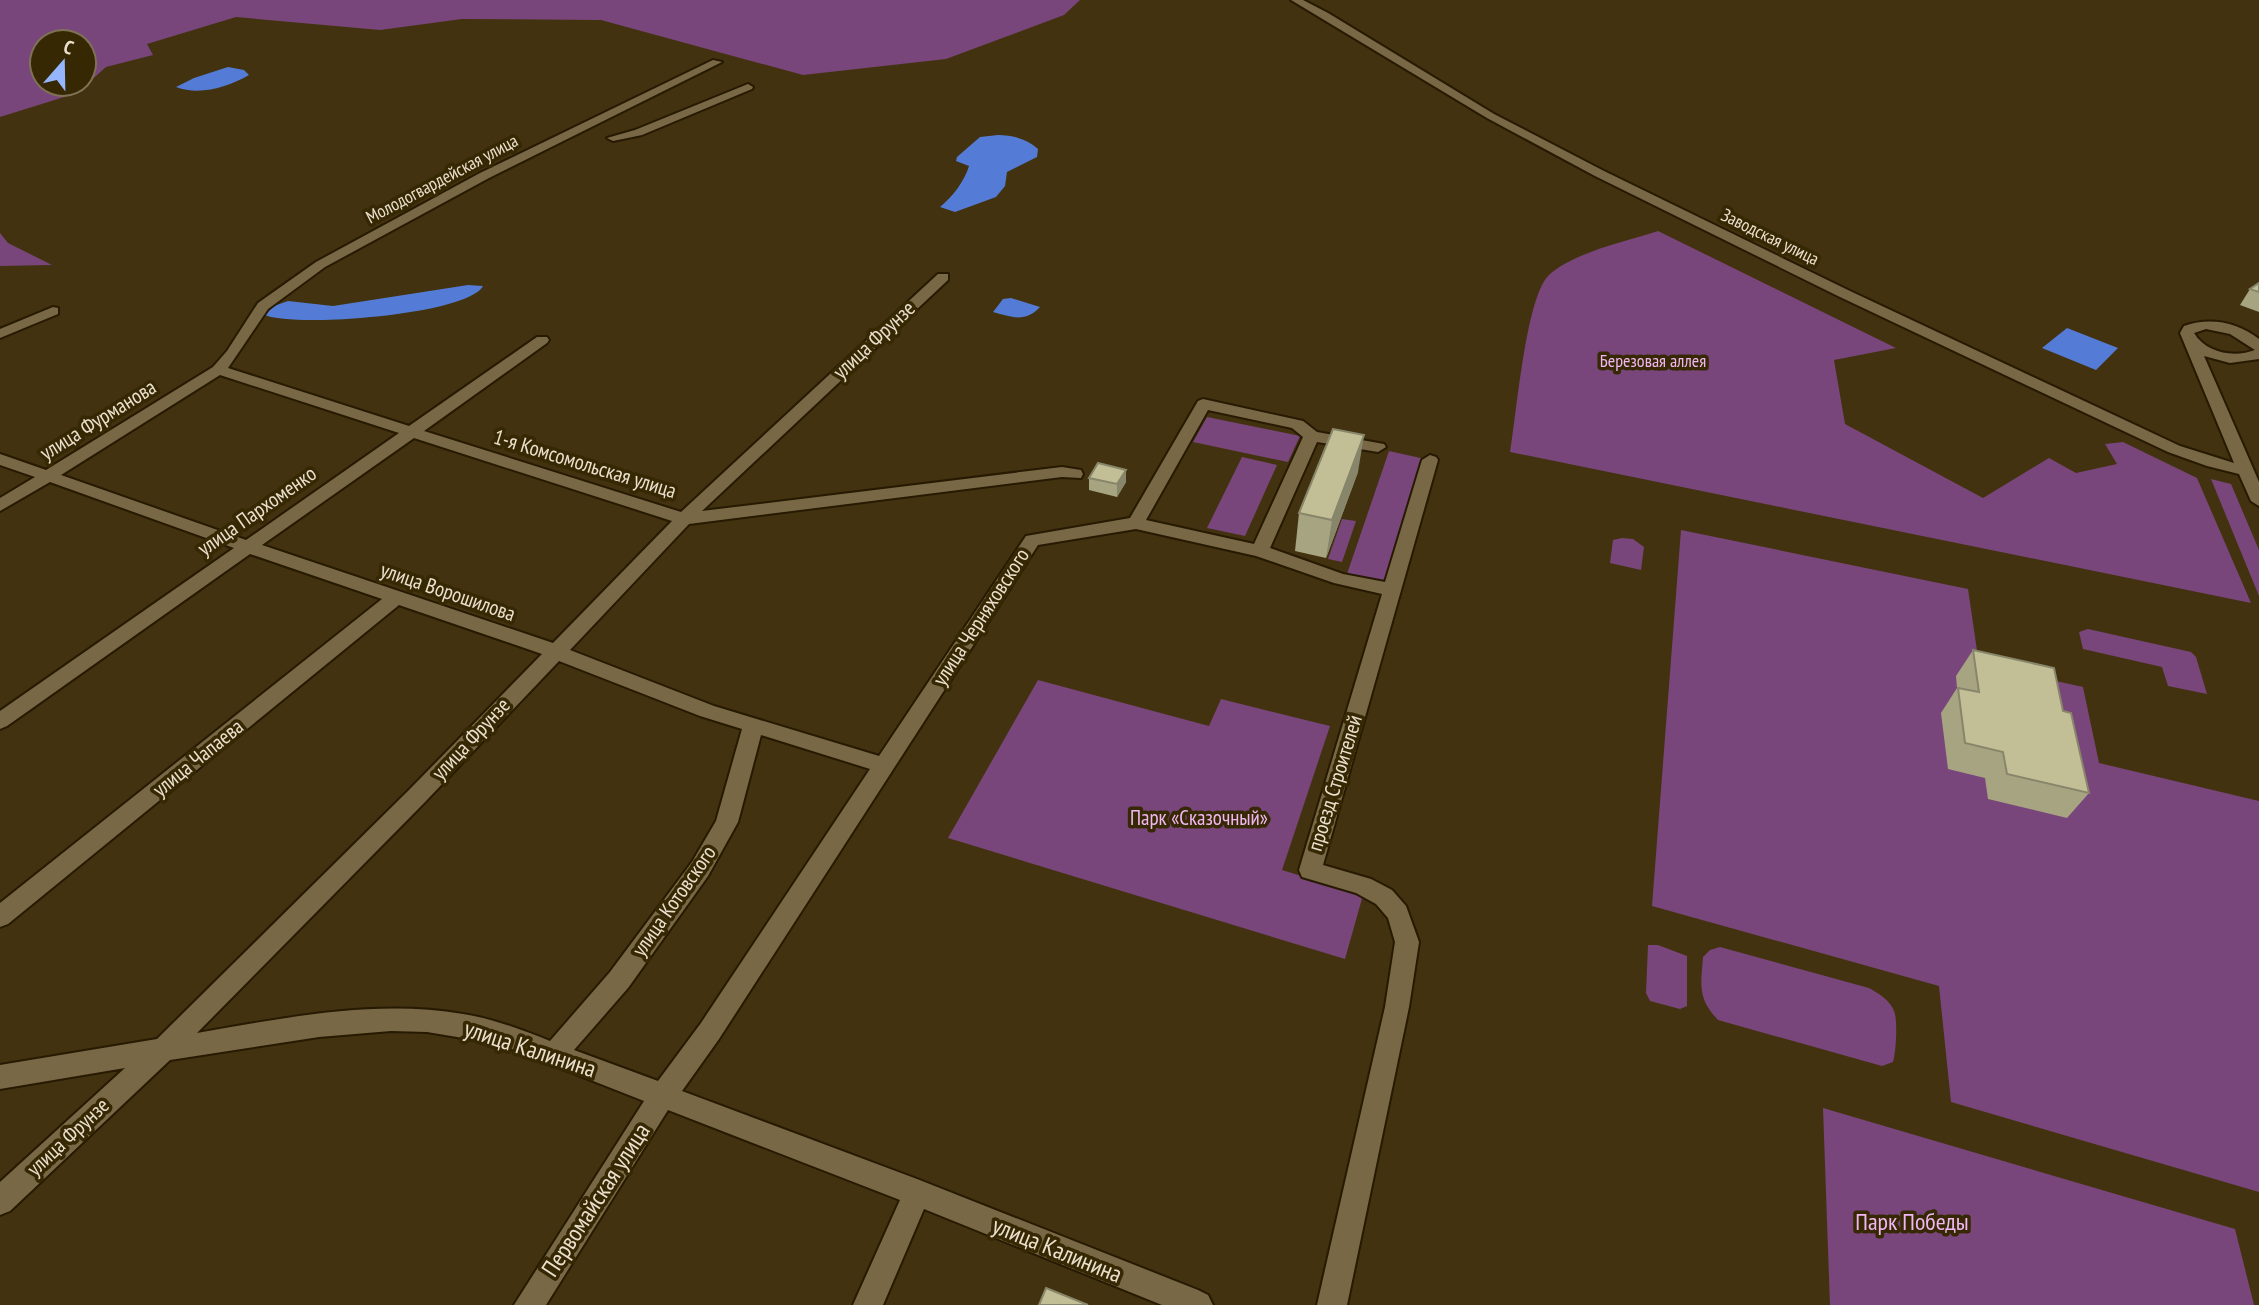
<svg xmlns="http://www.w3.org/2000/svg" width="2259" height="1305" font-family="'PT Sans Narrow',sans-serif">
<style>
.green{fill:#78467b;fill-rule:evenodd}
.water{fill:#547bd5}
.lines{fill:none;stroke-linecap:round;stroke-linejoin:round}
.minor-casing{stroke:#261a02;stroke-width:4}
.minor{fill:#796845;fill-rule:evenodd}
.wall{fill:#a7a482}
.shaded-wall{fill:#88866a}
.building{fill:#c2bf97;stroke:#88866a;stroke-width:2}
.labels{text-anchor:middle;stroke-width:7;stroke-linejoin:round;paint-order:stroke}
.far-street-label{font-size:18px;fill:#eae0cd;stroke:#372804}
.far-park-label{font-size:18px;fill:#f1b7f4;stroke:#372804}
.street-label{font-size:21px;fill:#eae0cd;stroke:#372804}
.park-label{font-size:21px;fill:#f1b7f4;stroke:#372804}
.near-street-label{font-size:24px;fill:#eae0cd;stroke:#372804}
.near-park-label{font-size:24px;fill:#f1b7f4;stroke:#372804}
</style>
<rect width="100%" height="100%" fill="#42320f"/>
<g class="green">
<path d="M0,0H1080L1064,15L946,59L803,75L601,20L462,19L380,30L236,17L147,44L153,55L106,67L77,93L0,117ZM42,42H84V84H42Z"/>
<path d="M1658,231L1896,348L1834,360L1845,424L1983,498L2049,458L2076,473L2117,464L2105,444L2123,442L2197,478L2251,603L1510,452C1516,417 1526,296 1549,275C1574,252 1625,242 1658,231Z"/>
<polygon points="0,233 8,243 52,265 0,266"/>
<polygon points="1207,417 1300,436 1288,462 1193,442"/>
<polygon points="1389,451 1425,459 1387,583 1347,574"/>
<polygon points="1242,457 1277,465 1245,536 1207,528"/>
<polygon points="2211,479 2231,484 2259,550 2259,596"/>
<polygon points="1342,519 1356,521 1342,562 1328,559"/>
<polygon points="1681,530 1968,589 1979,664 2083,687 2099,763 2259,801 2259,1192 1951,1102 1939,986 1652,906"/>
<polygon points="1622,538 1633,539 1644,547 1641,570 1610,563 1613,540"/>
<polygon points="2088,629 2191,652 2196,657 2207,694 2168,686 2162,667 2083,649 2079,632"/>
<polygon points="1038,680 1209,726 1221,699 1330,726 1282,870 1363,895 1345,959 948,838"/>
<polygon points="1648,945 1658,945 1687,956 1687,1006 1680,1009 1650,1001 1646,993"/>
<path d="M1720,947L1869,988C1878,993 1890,1000 1894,1011C1898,1020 1896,1053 1893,1062L1882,1066L1718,1020C1697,998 1701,985 1703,957L1710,950Z"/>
<polygon points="1823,1108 2235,1229 2254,1305 1830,1305"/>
</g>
<g class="water">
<path d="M228,67L244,70L249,75C228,87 200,96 176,87L194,78Z"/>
<path d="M998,135C1013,135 1027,139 1038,149L1037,157L1007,172L1005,186L996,197L955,212L940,207C953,196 964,182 969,166L956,161L957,157L980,137Z"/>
<path d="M468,285L483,286C468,315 294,328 265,315L274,306L288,301L333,306Z"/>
<path d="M1011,298L1040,307C1025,323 1012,317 993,312L1003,299Z"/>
<polygon points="2067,328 2118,348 2096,370 2042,348"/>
</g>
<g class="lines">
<defs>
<g id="minor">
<path d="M1291,0H1303L1328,13L1494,114L1604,171L1850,291L2180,446L2234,463L2180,333L2184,326C2210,317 2237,322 2259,339V359L2230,363L2204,356L2259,482V506L2251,501L2239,474L2207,466L2168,452L1840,297L1595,176L1487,118ZM2206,329L2230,334L2255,350C2234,358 2206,353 2194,333Z"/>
<path d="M713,60L722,62L489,178L325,267L268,309L228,368L409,426L537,337H547L549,340L547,343L424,431L681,512L938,274H948V280L702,511L1062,467L1081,470L1083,474L1081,478L1062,477L689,524L570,650L714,706L879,756L1026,536L1130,518L1198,401L1203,399L1303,421L1317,432L1384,444L1386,447L1378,452L1317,442L1270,548L1343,574L1385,582L1422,460L1430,455L1436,457L1438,460L1323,865L1371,879L1392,890L1406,906L1419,942L1409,1007L1347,1305H1317L1385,1007L1395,942L1388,918L1376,904L1356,893L1302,877L1299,870L1382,594L1334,583L1256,556L1136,529L1038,545L719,1039L682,1091L917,1179L1198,1290L1208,1295L1213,1305H1162L924,1209L883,1305H853L900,1200L668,1110L546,1305H514L644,1101L499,1044L427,1032L391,1031L319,1037L170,1060L10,1211L0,1215V1182L125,1068L0,1089V1065L157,1039L409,790L542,654L399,605L8,924L0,927V903L382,599L250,554L7,726L0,729V711L234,548L50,482L0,511V498L35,477L0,465V454L46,470L213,367L227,351L258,303L316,262L480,173ZM220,375L399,433L246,540L61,475ZM1208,410L1292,428L1303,437L1254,544L1146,520ZM414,438L672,521L553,643L262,545ZM559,661L700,716L742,729L716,821L692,862L610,972L550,1041C522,1030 494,1019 463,1014C375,999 284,1018 197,1033L425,802ZM761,735L870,769L701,1023L658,1081L574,1050L628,988L708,876L738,822Z"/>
<polygon points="748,84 753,87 752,89 642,135 613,141 607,138 635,130"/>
<polygon points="53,307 58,308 58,314 0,338 0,329"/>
</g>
</defs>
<use href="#minor" class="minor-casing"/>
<use href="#minor" class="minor"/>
</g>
<g class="wall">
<polygon points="2259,283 2259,312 2240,305 2250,289"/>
<polygon points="1126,470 1126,482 1117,497 1089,490 1089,478"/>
<polygon points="1358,472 1326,558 1295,551 1299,513"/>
<polygon points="1973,650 2063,711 2089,793 2067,818 1988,799 1985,778 1948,769 1941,713 1957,688 1956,676"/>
</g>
<g class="shaded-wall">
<polygon points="1364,435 1358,472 1326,558 1332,520"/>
<polygon points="1126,470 1126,482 1117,497 1117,484"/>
</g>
<g class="building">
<polygon points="2259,283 2259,292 2250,289"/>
<polygon points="1333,429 1364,435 1332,520 1299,513"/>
<polygon points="1098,463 1126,470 1117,484 1089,478"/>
<polygon points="1973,650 2054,668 2063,711 2071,713 2089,793 2007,774 2003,752 1965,743 1958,688 1979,692"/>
<polygon points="1046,1288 1088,1305 1039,1305"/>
</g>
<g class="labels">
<g class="far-street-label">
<text transform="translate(442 179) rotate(-28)" y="6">Молодогвардейская улица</text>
<text transform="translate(1770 237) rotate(26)" y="6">Заводская улица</text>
</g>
<g class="far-park-label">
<text x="1653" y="367">Березовая аллея</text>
</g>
<g class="street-label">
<text transform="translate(874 340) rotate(-43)" y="7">улица Фрунзе</text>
<text transform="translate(98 420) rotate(-32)" y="7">улица Фурманова</text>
<text transform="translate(585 464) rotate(17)" y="7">1-я Комсомольская улица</text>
<text transform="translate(257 511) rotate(-35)" y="7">улица Пархоменко</text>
<text transform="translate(448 592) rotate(19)" y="7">улица Ворошилова</text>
<text transform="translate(981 617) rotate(-57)" y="7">улица Черняховского</text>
<text transform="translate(471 739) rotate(-47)" y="7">улица Фрунзе</text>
<text transform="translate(198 758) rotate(-39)" y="7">улица Чапаева</text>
<text transform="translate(1335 783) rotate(-73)" y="7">проезд Строителей</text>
<text transform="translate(674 901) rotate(-55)" y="7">улица Котовского</text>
<text transform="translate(68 1137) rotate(-43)" y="7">улица Фрунзе</text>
</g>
<g class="park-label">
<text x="1199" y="825">Парк «Сказочный»</text>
</g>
<g class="near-street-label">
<text transform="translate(530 1049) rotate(18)" y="8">улица Калинина</text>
<text transform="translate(596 1200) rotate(-57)" y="8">Первомайская улица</text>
<text transform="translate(1057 1250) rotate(22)" y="8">улица Калинина</text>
</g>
<g class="near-park-label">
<text x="1912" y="1230">Парк Победы</text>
</g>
</g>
<g transform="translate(63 63) rotate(20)"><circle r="33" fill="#372804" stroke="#7f7254" stroke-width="2"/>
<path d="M0-5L12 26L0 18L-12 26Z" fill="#95b6fd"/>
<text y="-10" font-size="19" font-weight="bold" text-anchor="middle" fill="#eae0cd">С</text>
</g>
</svg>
